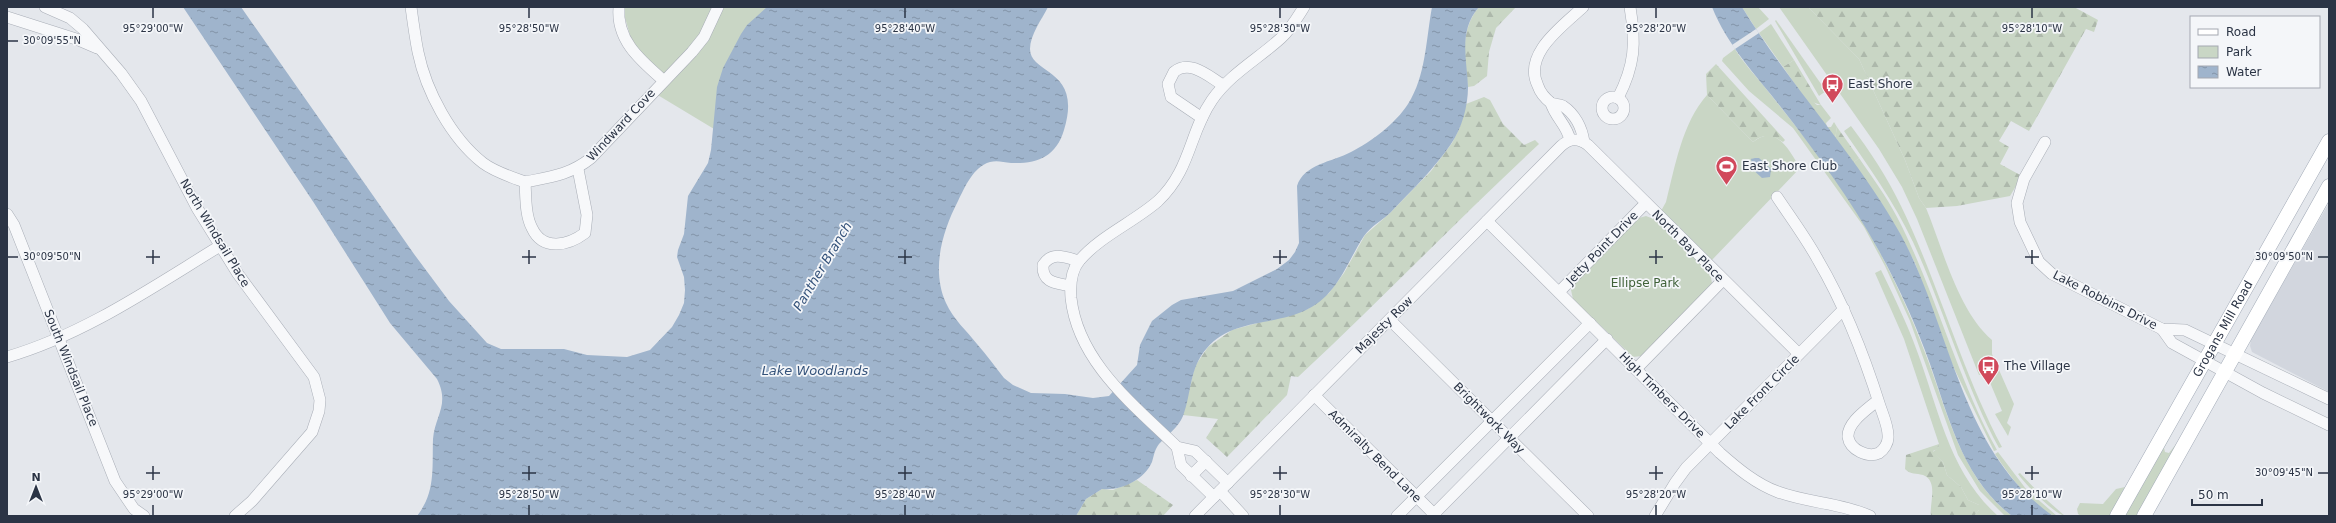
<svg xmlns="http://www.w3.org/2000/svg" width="2336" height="523" font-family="'DejaVu Sans',sans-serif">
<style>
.built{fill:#d2d6de}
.green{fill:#c9d6c5}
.forest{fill:url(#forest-firs)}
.water{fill:url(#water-ripples)}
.pier{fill:#e4e7ec}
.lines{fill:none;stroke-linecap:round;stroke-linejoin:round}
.minor-casing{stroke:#a9aeb7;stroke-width:12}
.major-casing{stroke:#a3abb8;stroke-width:15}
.minor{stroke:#f7f8fa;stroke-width:11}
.major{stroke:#fff;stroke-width:14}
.ticks{fill:none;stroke:#2b3445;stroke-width:1.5}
.labels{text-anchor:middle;stroke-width:3.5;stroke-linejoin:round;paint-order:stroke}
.poi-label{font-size:12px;fill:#2b3445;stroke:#f4f6f9;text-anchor:start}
.street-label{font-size:12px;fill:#2b3445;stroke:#f4f6f9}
.park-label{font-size:12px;fill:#3f6138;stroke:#f4f6f9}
.water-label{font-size:13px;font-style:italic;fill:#34527a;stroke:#f4f6f9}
.ticks-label{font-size:10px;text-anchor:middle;fill:#2b3445;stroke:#f4f6f9;stroke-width:3.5;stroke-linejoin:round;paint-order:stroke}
</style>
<defs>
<pattern id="forest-firs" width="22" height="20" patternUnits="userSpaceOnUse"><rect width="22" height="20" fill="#c9d6c5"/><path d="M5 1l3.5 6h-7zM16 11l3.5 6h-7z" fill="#adb8ab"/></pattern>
<pattern id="water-ripples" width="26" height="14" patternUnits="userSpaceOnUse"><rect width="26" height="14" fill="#9fb4cc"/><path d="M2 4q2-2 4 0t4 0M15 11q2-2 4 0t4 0" fill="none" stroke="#8293a7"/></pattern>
</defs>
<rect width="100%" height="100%" fill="#e4e7ec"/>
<polygon class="built" points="2329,203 2329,392 2252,352 2250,346 2251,339"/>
<g class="green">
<polygon points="622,7 779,7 724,135 656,94 670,79 633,46"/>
<polygon points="1742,7 1758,7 1769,19 1756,29"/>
<path d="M1779,7H1808L1859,59L1905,160L1919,198L1926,208C1943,249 1958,311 1992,340V354L2014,404L2007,423L2011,427L2008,436L1995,414L2002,411L1986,373L1979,375L1917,219L1902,187L1879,149Z"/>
<polygon points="1776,20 1826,91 1819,96 1775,21"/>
<polygon points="1771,24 1794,60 1783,67 1759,33"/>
<path d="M1735,49C1744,64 1756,76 1767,90C1798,129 1836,176 1861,219C1886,261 1907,305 1924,350C1947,408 1959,476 2012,516H2005L1980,491L1958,455L1910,321L1885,266L1864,227L1793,128L1749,91L1722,61L1723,58Z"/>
<path d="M1707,95L1753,142C1776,123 1790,151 1800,168L1711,261L1661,211L1666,202C1675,167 1682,123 1707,95Z"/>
<polygon points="1810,99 1817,105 1821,105 1831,118 1826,123 1827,127 1831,127 1834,122 1837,127 1835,139 1806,100"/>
<path d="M1851,126C1870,151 1887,177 1901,206C1939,284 1961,370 2002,447L1999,448C1965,386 1944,309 1913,242C1894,202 1869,167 1844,131Z"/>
<path d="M1859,158C1872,177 1886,196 1897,217C1936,292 1956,376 1997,450L1994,451L1952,364L1915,263L1900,234L1853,163Z"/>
<polygon points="1646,216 1656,220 1710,273 1712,283 1642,356 1633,357 1573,299 1571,290 1574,284 1639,218"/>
<path d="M1881,270C1894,297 1907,323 1917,351C1939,410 1949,472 1998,516H1974L1979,510V505L1968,500L1961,487L1947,475L1943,462L1933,452L1938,448L1939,444L1904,339L1875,273Z"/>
<polygon points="2173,432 2164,448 2165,452 2169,453 2177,443 2137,516 2123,516"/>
<path d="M1998,452L2026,489L2057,516C2038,516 2005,469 1995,454Z"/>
<path d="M2020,473L2040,494L2065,516C2054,514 2025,484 2018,474Z"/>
<polygon points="2125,487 2110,516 2081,516 2078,514 2077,509 2080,503 2103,504 2116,489"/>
</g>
<g class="forest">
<path d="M1479,7H1516L1496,28L1489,52L1487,76L1474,86L1468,87C1464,60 1460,29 1479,7Z"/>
<polygon points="1808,7 2074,7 2098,20 2094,32 2086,29 2029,131 2011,121 1999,141 2009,147 2000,164 2022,176 2010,196 1957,206 1926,208 1919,198 1905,160 1859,59"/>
<polygon points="1794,60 1821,105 1806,100 1783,67"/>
<path d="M1716,64L1785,140L1783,142C1773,135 1763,133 1753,142L1707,95L1706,74Z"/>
<path d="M1484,97L1490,100L1503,124L1524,145L1535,140L1539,144C1457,220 1380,301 1298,377L1291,376L1287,395L1227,457L1206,438L1218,419L1183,415L1195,366L1208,347L1232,330L1308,309L1329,293L1344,273L1365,235L1390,213L1431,171L1452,143L1459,129L1466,104Z"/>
<polygon points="1837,127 1859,158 1853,163 1835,139"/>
<path d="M1939,444L1938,449L1933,451L1943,462L1947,475L1961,487L1968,500L1979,505V510L1974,516H1931C1929,504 1939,481 1923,475C1916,473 1911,475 1905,469L1906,455Z"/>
<polygon points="1137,480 1173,505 1163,516 1076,516 1086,499 1102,489 1113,490"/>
</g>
<g class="water">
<path d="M183,7H241L414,254L449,301L487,343L501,349H564L587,355L627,357L650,350L672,327L679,315L684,303L685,290L684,277L677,257L678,250L684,234L688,196L708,163L711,150L717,87L723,68L741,34L747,25L767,7H1048C1042,19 1030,35 1030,49C1030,75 1083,68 1064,130C1056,157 1037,164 1011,163C1003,162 997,160 990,162C973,167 965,187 958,201C942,232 931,270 946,303C953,319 967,331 977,344C987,355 995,367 1004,378L1013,385L1031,393L1065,394L1093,398L1109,396L1137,365L1140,345L1152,321L1172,305L1181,300L1233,291L1277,269L1289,260L1295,252L1299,243L1297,186C1304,164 1332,162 1351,152C1371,142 1396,123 1408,104C1426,76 1426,39 1432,7H1479C1458,31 1467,59 1468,87C1468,106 1462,128 1451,144C1434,169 1412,190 1391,212C1383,220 1371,226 1364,236C1347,262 1338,294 1308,309C1276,326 1233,318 1207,348C1189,368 1192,392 1183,416C1178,428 1168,434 1159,444C1155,449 1154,455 1152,462C1144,480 1121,491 1102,489L1086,499L1076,516H417C436,492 432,467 433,439C435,415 450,405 437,379L390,323L314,203Z"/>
<path d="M1712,7H1742C1790,86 1856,154 1901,235C1951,327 1960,451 2053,516H2012C1963,479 1949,418 1930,364C1916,325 1899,287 1879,251C1851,200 1816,152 1780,106C1755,74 1727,45 1712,7Z"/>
<polygon points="1755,158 1759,158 1771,169 1770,177 1762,178 1750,167 1752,165 1751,159"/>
</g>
<polygon class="pier" points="1756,29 1759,33 1735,49 1732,45"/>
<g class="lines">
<defs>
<g id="minor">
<polyline points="45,7 70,18 83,29 121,73 141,101 197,208 238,274 314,377 320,400 319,411 312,432 252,501 235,516"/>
<path d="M411,7C413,22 415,37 418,52C426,91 451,138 483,163C495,172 511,177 525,182"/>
<path d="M619,7C616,40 640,60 663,80"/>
<path d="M1583,7C1563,26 1522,54 1538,86C1540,92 1546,99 1551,103C1555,105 1559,104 1563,106C1575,114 1582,128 1584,142"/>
<polyline points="7,17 76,39 97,48"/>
<circle cx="1613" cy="108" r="11"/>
<path d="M1618,98C1635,65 1636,43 1630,7"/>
<path d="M1551,103C1555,117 1567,125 1570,140"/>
<path d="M1202,118L1171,97L1168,84L1174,72C1190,59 1208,76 1223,85"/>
<polyline points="2045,142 2024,179 2017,203 2020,222 2039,262 2052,274 2162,329 2185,330 2329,399"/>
<path d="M525,182C550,177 570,175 591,158L692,52L704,37L718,7"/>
<path d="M525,182C526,196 525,215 532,228C543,252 569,245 585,233L587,215L578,169"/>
<path d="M1777,197C1791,218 1806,238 1818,260C1845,306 1864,355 1880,406C1883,415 1889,428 1888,438C1888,443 1884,450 1879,453C1868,458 1850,450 1848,437C1847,422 1868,409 1878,400"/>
<polyline points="7,214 14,225 115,481 134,509 144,516"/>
<path d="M1487,221L1720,453C1737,468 1756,484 1778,492C1808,503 1841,503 1870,516"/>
<path d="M1070,286C1056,283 1042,283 1043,265C1052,251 1065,257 1079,261"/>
<polyline points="1559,292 1646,203"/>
<polyline points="1390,320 1588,516"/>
<polyline points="2162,329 2172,343 2263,393 2329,425"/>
<path d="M7,357C85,334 151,288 220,246"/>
<polyline points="1636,369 1723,280"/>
<polyline points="1314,395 1436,516"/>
<polyline points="1177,447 1181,465 1214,497"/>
<polyline points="1191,476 1206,461"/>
<path d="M1228,483L1195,451L1177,447C1134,405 1078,362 1071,298C1070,285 1071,271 1079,261C1100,236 1134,222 1158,201C1191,170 1189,133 1212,100C1230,74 1258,59 1281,38C1291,29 1297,18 1304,7"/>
<polyline points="1220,491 1243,516"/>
<path d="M1195,516L1561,146C1570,138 1578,138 1588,145L1799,354"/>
<polyline points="1397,516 1590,323"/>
<polyline points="1432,516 1607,339"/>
<polyline points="1655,516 1675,483 1686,468 1844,309"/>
</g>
<g id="major">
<path id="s1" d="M2117,516L2329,141"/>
<polyline points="2144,516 2329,186"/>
</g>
</defs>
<use href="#minor" class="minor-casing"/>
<use href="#major" class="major-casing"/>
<use href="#minor" class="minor"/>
<use href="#major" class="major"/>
</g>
<path class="ticks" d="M153,8V18M529,8V18M905,8V18M1280,8V18M1656,8V18M2032,8V18M8,41H18M153,250V264M529,250V264M905,250V264M1280,250V264M1656,250V264M2032,250V264M8,257H18M146,257H160M522,257H536M898,257H912M1273,257H1287M1649,257H1663M2025,257H2039M2318,257H2328M153,466V480M529,466V480M905,466V480M1280,466V480M1656,466V480M2032,466V480M146,473H160M522,473H536M898,473H912M1273,473H1287M1649,473H1663M2025,473H2039M2318,473H2328M153,505V515M529,505V515M905,505V515M1280,505V515M1656,505V515M2032,505V515"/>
<defs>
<symbol id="bus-pin" viewBox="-11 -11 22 30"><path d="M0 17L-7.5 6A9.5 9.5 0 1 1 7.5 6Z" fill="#d1495b" stroke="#f4f6f9"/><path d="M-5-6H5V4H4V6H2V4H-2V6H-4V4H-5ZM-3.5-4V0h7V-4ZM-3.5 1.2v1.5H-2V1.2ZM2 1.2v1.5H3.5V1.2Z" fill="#fff"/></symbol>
<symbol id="stadium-pin" viewBox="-11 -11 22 30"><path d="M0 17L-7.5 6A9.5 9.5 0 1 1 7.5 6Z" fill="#d1495b" stroke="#f4f6f9"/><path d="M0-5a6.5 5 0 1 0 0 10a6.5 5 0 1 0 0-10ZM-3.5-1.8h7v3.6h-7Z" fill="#fff"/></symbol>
</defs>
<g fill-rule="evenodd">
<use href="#bus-pin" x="1820" y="72" width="25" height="34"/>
<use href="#stadium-pin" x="1714" y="154" width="25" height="34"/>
<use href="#bus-pin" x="1976" y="354" width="25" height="34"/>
</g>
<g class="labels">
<g class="poi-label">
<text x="1848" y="88">East Shore</text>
<text x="1742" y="170">East Shore Club</text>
<text x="2004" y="370">The Village</text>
</g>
<g class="street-label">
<text transform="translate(621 125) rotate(-47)" y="4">Windward Cove</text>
<text transform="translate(215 233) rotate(59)" y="4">North Windsail Place</text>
<text transform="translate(1688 246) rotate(45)" y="4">North Bay Place</text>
<text transform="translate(1602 248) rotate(-46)" y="4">Jetty Point Drive</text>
<text transform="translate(2105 300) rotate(27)" y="4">Lake Robbins Drive</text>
<text transform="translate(1384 325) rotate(-45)" y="4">Majesty Row</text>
<text dy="4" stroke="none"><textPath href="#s1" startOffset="215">Grogans Mill Road</textPath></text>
<text transform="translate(71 368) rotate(68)" y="4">South Windsail Place</text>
<text transform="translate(1762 392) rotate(-45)" y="4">Lake Front Circle</text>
<text transform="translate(1662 395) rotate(45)" y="4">High Timbers Drive</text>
<text transform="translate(1489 418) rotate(45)" y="4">Brightwork Way</text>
<text transform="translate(1375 456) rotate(45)" y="4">Admiralty Bend Lane</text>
</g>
<g class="park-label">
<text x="1645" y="287">Ellipse Park</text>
</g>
<g class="water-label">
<text transform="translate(822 266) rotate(-59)" y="5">Panther Branch</text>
<text x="815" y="375">Lake Woodlands</text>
</g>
</g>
<g class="ticks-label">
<text x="153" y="32">95°29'00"W</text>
<text x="529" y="32">95°28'50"W</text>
<text x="905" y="32">95°28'40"W</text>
<text x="1280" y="32">95°28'30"W</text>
<text x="1656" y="32">95°28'20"W</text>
<text x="2032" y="32">95°28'10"W</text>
<text x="52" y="44">30°09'55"N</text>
<text x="52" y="260">30°09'50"N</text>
<text x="2284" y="260">30°09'50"N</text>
<text x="2284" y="476">30°09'45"N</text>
<text x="153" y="498">95°29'00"W</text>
<text x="529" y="498">95°28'50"W</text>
<text x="905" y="498">95°28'40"W</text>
<text x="1280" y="498">95°28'30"W</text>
<text x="1656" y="498">95°28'20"W</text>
<text x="2032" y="498">95°28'10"W</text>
</g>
<rect width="2336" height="523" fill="none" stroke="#2b3445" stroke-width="16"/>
<rect x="2190" y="16" width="130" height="72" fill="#f4f6f9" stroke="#a4a8b1"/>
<rect x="2198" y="29" width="20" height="6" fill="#ffffff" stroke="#a4a8b1"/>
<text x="2226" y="36" font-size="12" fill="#2b3445">Road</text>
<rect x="2198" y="46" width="20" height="12" fill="#c9d6c5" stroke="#a4a8b1"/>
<text x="2226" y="56" font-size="12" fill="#2b3445">Park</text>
<rect x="2198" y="66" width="20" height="12" fill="url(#water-ripples)" stroke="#a4a8b1"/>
<text x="2226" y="76" font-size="12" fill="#2b3445">Water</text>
<g transform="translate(36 487)" stroke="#f4f6f9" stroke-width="3" paint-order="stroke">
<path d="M0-3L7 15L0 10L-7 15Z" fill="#2b3445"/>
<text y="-6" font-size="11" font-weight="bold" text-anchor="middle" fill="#2b3445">N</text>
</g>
<path d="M2192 499v6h70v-6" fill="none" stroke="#2b3445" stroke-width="2"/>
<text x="2198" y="499" font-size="12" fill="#2b3445" stroke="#f4f6f9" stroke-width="3" paint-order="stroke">50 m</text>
</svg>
